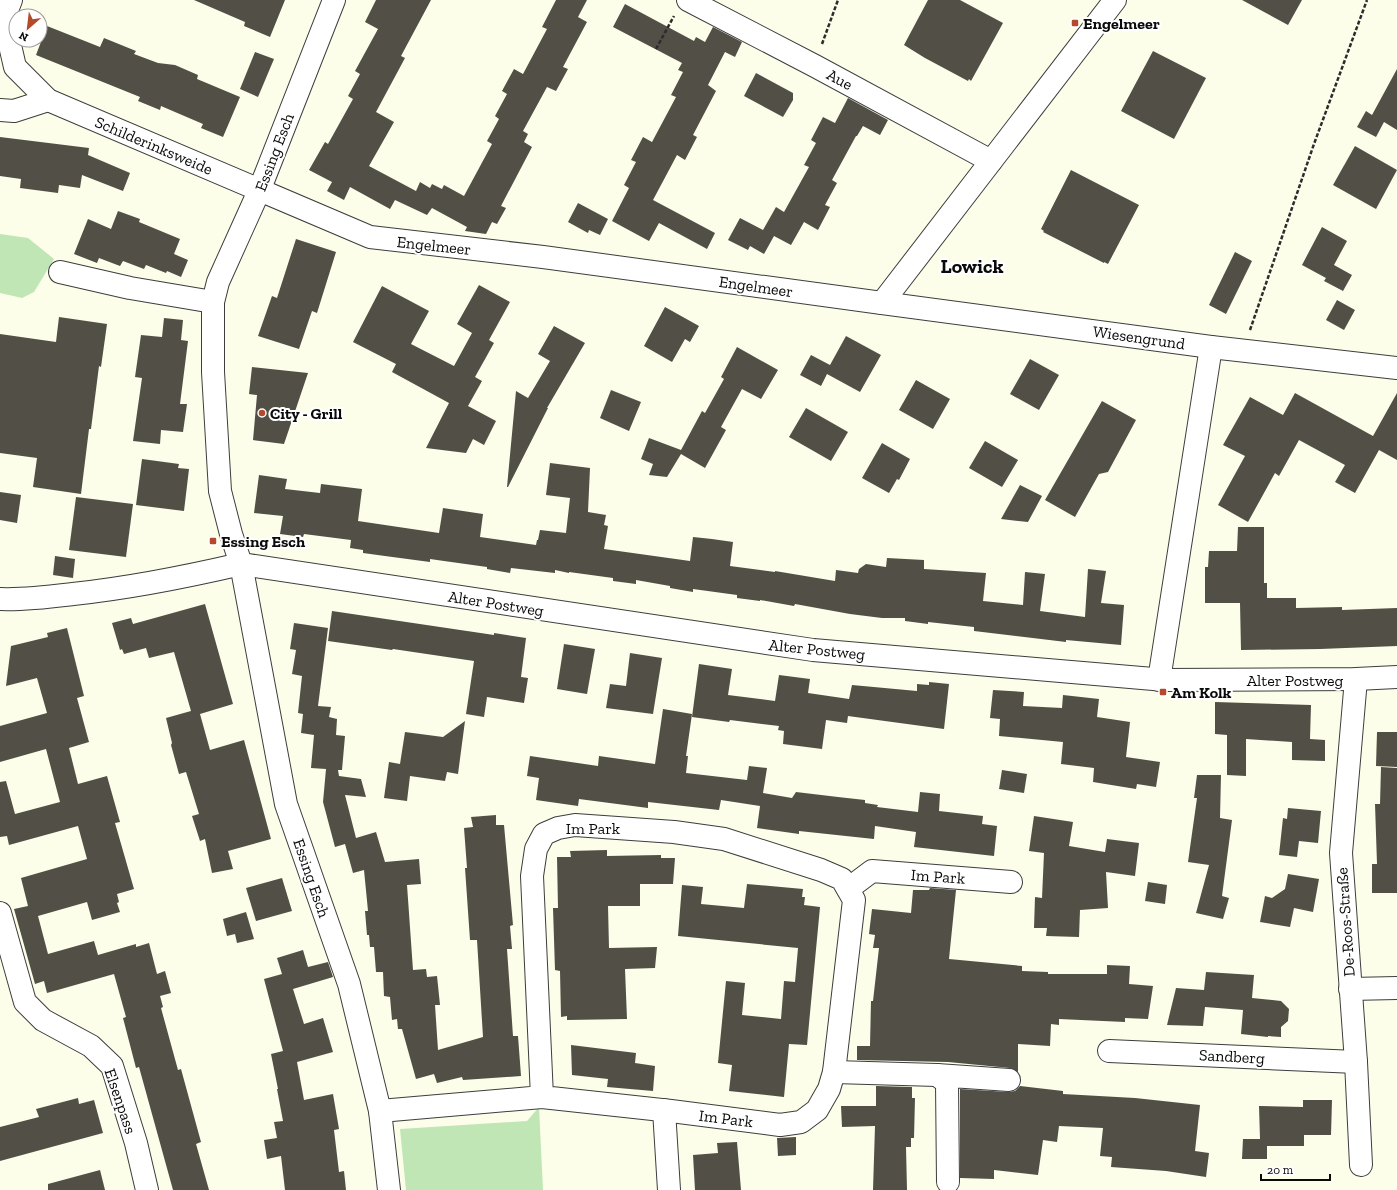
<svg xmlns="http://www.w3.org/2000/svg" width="1397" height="1190" font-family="'Zilla Slab',serif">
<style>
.green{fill:#c1e6b5}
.building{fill:#524f47}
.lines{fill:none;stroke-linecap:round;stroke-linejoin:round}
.minor-casing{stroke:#3d3d3d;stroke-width:24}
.path{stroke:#2c2c2c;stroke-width:2.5;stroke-dasharray:4 2;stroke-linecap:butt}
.minor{stroke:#fff;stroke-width:22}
.poi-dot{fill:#b24a2b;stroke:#fff;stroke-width:1.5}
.labels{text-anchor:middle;stroke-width:4;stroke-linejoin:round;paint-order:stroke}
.poi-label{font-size:16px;font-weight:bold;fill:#0a0a0a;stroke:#fff;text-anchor:start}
.street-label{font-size:16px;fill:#0a0a0a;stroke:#fff}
.district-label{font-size:20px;font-weight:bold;fill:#0a0a0a;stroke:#fff}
</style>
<rect width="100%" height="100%" fill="#fcfee9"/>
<g class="green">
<polygon points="0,234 28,238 54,259 34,292 22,298 0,293"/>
<polygon points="539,1107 543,1190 406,1190 400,1129 527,1121"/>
</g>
<g class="building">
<polygon points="194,0 285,0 270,37 244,26 245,22"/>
<polygon points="376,0 431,0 401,56 405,58 376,112 394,122 369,166 416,191 420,182 430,188 432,184 442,189 444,185 464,196 492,144 487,141 499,119 495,116 507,94 502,91 514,69 523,74 547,29 542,27 556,0 587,0 578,17 587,22 563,67 568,69 556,91 547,87 523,131 528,134 524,142 532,147 501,206 506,208 497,224 492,222 486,234 465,231 467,227 432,208 427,215 395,200 390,209 350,187 344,200 327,191 332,182 309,170 325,142 328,144 353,99 348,96 360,74 355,71 378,29 365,22"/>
<polygon points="928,0 960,0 1003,23 971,81 969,79 968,81 925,58 904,45"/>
<polygon points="1242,0 1302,0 1288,25"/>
<polygon points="625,4 694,41 696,37 705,42 713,27 742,42 735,57 725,52 708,85 716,91 693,135 697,137 685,160 677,155 653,200 715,233 707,249 659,223 649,241 612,221 629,188 624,185 636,162 631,160 643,137 652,142 676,97 671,95 683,72 678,70 682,63 613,27"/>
<polygon points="47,26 100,47 104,38 136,51 134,54 158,63 175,65 198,75 197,79 240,97 223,137 201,128 203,124 161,106 160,110 138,101 140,97 36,55"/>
<polygon points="1153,51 1206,78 1174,139 1121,111"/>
<polygon points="255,52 274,59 258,97 240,89"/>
<polygon points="1397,69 1397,130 1384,122 1376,137 1357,127 1366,111 1372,115"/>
<polygon points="756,73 793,93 793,100 783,117 744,96"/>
<polygon points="848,98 888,120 880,135 863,126 857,136 856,136 832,180 837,183 825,205 830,207 818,230 804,222 791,245 774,236 764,254 750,246 748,250 728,240 740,218 763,230 776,207 784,212 809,167 804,165 816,143 811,140 823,117 835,123"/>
<polygon points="0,137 89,148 88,155 130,173 123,191 82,175 80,188 59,185 58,193 20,188 21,179 0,176"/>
<polygon points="1355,146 1397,170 1376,209 1333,185"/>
<polygon points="1071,170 1139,205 1108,264 1104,262 1104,263 1043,232 1044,231 1041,229"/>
<polygon points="578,203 608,219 600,235 589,230 588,233 568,222"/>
<polygon points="118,211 140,219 139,222 180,239 174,254 188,260 181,277 167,271 166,273 146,265 144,269 123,261 120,266 99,258 97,263 74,254 88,219 111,229"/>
<polygon points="1322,227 1347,241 1334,265 1352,275 1343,291 1324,281 1326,278 1302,265"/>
<polygon points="296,239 336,252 317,313 312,311 299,349 258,336 272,296 277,298"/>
<polygon points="1235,252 1252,261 1226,314 1209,305"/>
<polygon points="479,285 510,302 489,340 494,343 475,377 482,381 468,406 496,421 484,445 473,439 466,453 426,448 449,403 392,372 396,364 353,342 382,286 429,311 411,344 454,366 472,333 457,324"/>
<polygon points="1337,300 1355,310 1344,330 1326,320"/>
<polygon points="665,307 699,326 690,342 685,339 672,362 644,346"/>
<polygon points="59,317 107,324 101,367 99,366 91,429 89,429 81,494 33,487 37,458 0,453 0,334 56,342"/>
<polygon points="164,318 183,320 181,340 188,341 180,404 187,404 183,432 161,430 160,444 133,441 142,378 135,377 141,335 162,337"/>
<polygon points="554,326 585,343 547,408 548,408 508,487 507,487 516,391 528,398 550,361 538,354"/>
<polygon points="846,336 881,355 860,392 827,374 821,386 800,375 811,355 830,365"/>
<polygon points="737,347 778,370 761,399 742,389 721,427 726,430 705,468 681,454 667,477 649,475 653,464 641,459 649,438 681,450 702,411 705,413 724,379 721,377"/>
<polygon points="1030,359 1059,375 1039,410 1010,394"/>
<polygon points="252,367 308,373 284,444 253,440 257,395 249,394"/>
<polygon points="916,380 950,399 933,429 899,410"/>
<polygon points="611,390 641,402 629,431 600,418"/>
<polygon points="1295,393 1373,436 1397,393 1397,460 1379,450 1355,493 1335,482 1345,465 1299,440 1279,476 1275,473 1248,522 1218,505 1245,456 1223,445 1250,397 1283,415"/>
<polygon points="1102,401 1136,420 1108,472 1099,474 1075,517 1045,500"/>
<polygon points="806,408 848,432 831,461 789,437"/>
<polygon points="985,441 1018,460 1002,487 969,468"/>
<polygon points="882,443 910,459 899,480 897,479 889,493 862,478"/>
<polygon points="142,459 179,464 178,468 189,469 184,511 136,505"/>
<polygon points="550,463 590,468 588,512 606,515 604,525 608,526 604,549 690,561 693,537 712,539 733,542 730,566 775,572 775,571 835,581 836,570 858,573 859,569 866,564 886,567 887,558 924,560 924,569 986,573 983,601 1023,605 1025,572 1045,574 1040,611 1085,617 1088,569 1106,571 1101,603 1124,605 1121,645 1066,640 1066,642 974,631 974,627 928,622 928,624 905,621 905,618 882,618 850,614 795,604 794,606 760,600 760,601 737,598 737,595 693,589 693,592 670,588 670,586 636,580 636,584 613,581 613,578 569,572 569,573 555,570 555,573 511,568 510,573 487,569 487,567 444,561 430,559 430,562 385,556 363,553 363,550 350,548 351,540 304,534 303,537 280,534 283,516 254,513 259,475 287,479 285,489 320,493 321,484 362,489 358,521 439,533 443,508 483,514 480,537 536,545 537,540 538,540 540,530 566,533 570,498 546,495"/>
<polygon points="1020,485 1042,496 1028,522 1001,519"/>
<polygon points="0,492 21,495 17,523 0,520"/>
<polygon points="76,497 133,504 126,557 69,550"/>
<polygon points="1238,527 1264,527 1264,583 1267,583 1267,598 1296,598 1296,608 1342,607 1342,610 1397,608 1397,646 1320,649 1241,650 1240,603 1205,603 1205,567 1208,567 1209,551 1237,551"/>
<polygon points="55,556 75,559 73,578 53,575"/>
<polygon points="205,604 233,704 200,714 210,750 244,740 271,839 228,851 233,869 212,873 205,839 200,841 192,816 199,814 186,772 179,774 171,745 172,743 166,718 191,711 174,652 149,658 146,648 124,654 122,649 120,650 112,623 131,618 133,624"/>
<polygon points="332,611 494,635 494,633 526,638 521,677 528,678 524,703 487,697 484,717 466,714 474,661 393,649 392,650 328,641"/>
<polygon points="294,623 328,628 318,706 331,707 329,717 337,719 336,735 345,736 342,770 338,770 339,776 361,779 366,797 345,795 356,838 376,832 385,862 419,859 421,884 407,885 413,970 426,969 427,977 437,976 440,1005 435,1005 438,1050 483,1037 477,940 470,940 465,868 467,868 464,828 473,827 471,817 496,815 496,825 504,825 513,925 510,926 512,949 507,949 513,1036 518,1036 521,1076 463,1080 462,1077 437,1083 434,1074 416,1079 402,1029 398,1029 397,1019 392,1020 390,997 384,996 383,972 376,972 374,947 370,947 369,935 367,935 365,911 368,911 364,870 353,873 345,844 335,847 323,802 326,769 311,768 314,735 301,733 303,714 298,713 302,676 292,674 296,650 290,649"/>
<polygon points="67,628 84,696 77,698 89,742 69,748 78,784 107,776 120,822 115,823 134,889 117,894 119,902 117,903 120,912 92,920 87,902 38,916 48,954 94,941 98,955 136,944 136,947 149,943 157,974 165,971 171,993 160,996 163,1007 161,1008 178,1070 181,1069 201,1142 196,1144 209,1190 173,1190 139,1067 136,1068 123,1018 126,1017 114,974 47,993 44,981 35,984 14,909 28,906 21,878 87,859 78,826 9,845 7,836 0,837 0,782 6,781 15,814 60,802 46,749 0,762 0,726 47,713 37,678 6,686 11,646 48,637 47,633"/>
<polygon points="564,644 595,649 587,694 557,689"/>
<polygon points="630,653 662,658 653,714 606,708 610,684 626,686"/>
<polygon points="699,664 732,669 728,695 775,701 779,675 810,679 808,693 849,699 852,685 917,691 917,684 929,685 929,682 949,684 944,729 848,716 847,723 826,720 822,749 783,744 784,731 778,730 779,726 730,720 729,722 692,717"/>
<polygon points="993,690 1024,692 1023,706 1062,708 1063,695 1099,699 1097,717 1130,722 1126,757 1160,762 1156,787 1137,784 1136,789 1093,782 1094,768 1061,764 1063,742 999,736 1000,719 990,718"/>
<polygon points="1215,702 1311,705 1310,739 1325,740 1325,761 1292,760 1292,742 1246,739 1246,776 1227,775 1227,735 1215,734"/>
<polygon points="663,709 692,714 686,756 688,756 686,773 747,780 749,766 767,768 763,793 792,798 796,792 838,797 865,800 865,803 878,805 877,807 918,812 920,792 940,794 939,811 983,816 982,824 997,826 994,856 914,847 916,832 875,826 874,839 799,831 799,834 757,828 760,806 721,800 719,810 648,802 648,808 579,799 578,806 536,800 539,778 527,776 530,756 598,766 599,756 655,764"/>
<polygon points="465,721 458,774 447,772 445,781 410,776 407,801 384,798 389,762 400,764 405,732 443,737"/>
<polygon points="1377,732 1397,732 1397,767 1376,766"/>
<polygon points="1381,767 1397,768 1397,893 1372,893 1372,864 1377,864 1375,804 1380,804"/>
<polygon points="1002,770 1027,774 1024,793 999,789"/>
<polygon points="1197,775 1221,775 1220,818 1232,820 1222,896 1229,898 1223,919 1196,913 1209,865 1188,862 1197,798 1194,798"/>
<polygon points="1288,808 1321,811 1318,843 1299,841 1297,857 1279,855 1283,818 1287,819"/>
<polygon points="1034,816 1073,822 1069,846 1105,852 1107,839 1139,843 1135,876 1106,872 1108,908 1080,910 1079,937 1046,936 1047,928 1034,928 1035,897 1042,898 1044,853 1029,851"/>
<polygon points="607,850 607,856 661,855 661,858 675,858 673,884 640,884 640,906 608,906 609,948 657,947 655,968 625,969 627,1019 567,1020 567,1016 561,1017 560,971 555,970 553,908 558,908 557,857 571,857 570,851"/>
<polygon points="1288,874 1319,879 1313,912 1294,908 1290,927 1260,922 1265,896 1272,898 1285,889"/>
<polygon points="282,878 292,911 256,921 246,888"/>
<polygon points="1148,882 1167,885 1165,904 1145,901"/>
<polygon points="747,884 803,889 802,897 805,897 804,905 820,907 807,1045 789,1044 784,1097 729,1091 732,1065 718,1063 726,981 745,983 742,1015 781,1019 784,981 795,982 798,948 678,936 682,885 703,887 701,904 744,908"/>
<polygon points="930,888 956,890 949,959 1022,966 1022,971 1048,972 1048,974 1107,974 1107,965 1130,966 1129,984 1153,986 1148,1019 1125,1018 1125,1022 1059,1019 1059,1025 1051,1024 1050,1046 1018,1044 1018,1072 1010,1068 948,1062 857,1060 857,1046 870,1046 871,1001 873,1001 879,948 873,948 875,935 869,934 872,909 911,913 913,890 929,890"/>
<polygon points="246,912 254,939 237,943 235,934 227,936 223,919"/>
<polygon points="303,950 308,967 328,962 333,977 293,989 304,1024 323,1018 333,1052 297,1062 304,1100 333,1094 339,1129 334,1130 339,1172 344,1171 346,1190 285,1190 281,1156 267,1159 264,1140 277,1138 274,1122 283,1121 277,1089 278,1089 271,1054 283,1051 264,979 282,974 277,958"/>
<polygon points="1206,972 1254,975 1252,998 1281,1001 1289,1009 1288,1021 1281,1027 1281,1037 1268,1036 1268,1037 1241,1034 1243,1010 1205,1007 1203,1026 1167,1025 1176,988 1204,990"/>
<polygon points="571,1045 636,1053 635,1063 655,1066 653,1091 607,1087 608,1079 572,1075"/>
<polygon points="876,1086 912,1087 912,1098 915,1098 914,1138 911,1138 911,1147 906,1147 907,1190 873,1190 875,1126 842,1127 841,1106 876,1106"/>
<polygon points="1020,1086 1063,1091 1063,1094 1135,1098 1200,1105 1195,1151 1209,1153 1206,1177 1166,1171 1111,1167 1112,1157 1100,1156 1103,1128 1059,1126 1057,1142 1043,1140 1038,1175 994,1170 994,1179 960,1178 960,1089 1008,1092 1015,1091"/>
<polygon points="78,1098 79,1104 94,1100 103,1133 0,1161 0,1127 39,1117 36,1109"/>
<polygon points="1303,1100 1332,1100 1331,1135 1304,1135 1304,1146 1267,1146 1267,1159 1242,1159 1243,1139 1260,1139 1259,1106 1303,1107"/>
<polygon points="796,1137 796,1155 778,1156 777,1138"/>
<polygon points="737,1142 741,1190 695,1190 693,1155 718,1153 717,1143"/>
<polygon points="100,1170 105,1190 48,1190 48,1184"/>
</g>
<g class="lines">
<defs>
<g id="minor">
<polyline points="11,0 6,13 9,41 15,67 48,100 370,237 543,257 882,303 1115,0"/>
<polyline points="334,0 259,191 218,282 213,302 213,372 220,491 231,534 241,564 286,804 349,984 380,1111 389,1190"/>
<polyline points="688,0 815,66 991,161"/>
<polyline points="0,110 14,111 48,100"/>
<polyline points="60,272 130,288 213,302"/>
<polyline points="882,303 1211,347 1397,368"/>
<path d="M0,599C25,600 48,597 73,594C130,588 185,577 241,564L813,650L1165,680L1356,679L1397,677"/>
<polyline points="1356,679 1341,853 1356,1062 1361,1165"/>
<polyline points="1159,680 1211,347"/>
<polyline points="848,889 872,871 1011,882"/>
<polyline points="0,913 25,1002 43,1020 91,1046 112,1066 136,1143 147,1190"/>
<polyline points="1350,989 1397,988"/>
<polyline points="1109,1051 1356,1062"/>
<polyline points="834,1072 937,1075"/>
<polyline points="664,1110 669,1190"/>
<polyline points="380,1111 542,1097 671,1111 780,1125 801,1122 817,1110 829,1089 834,1072 854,900 842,879 821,870 724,839 674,832 575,825 558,828 544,834 536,849 532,876 542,1097"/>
<polyline points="948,1182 947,1083 937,1075 1009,1080"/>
</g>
</defs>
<use href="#minor" class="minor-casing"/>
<g class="path">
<polyline points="822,44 838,0"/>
<polyline points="656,49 674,16"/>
<polyline points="1250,330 1314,144 1367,0"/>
</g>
<use href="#minor" class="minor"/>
</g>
<g class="poi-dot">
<rect x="1071" y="19" width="8" height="8" rx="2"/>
<circle cx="262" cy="413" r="4"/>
<rect x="209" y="537" width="8" height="8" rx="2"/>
<rect x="1159" y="688" width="8" height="8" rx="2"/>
</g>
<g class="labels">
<g class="poi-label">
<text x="1083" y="29">Engelmeer</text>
<text x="270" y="419">City - Grill</text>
<text x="221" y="547">Essing Esch</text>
<text x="1171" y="698">Am Kolk</text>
</g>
<g class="street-label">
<text transform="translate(840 79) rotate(28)" y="6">Aue</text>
<text transform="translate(154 145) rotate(23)" y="6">Schilderinksweide</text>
<text transform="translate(274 152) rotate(-69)" y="6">Essing Esch</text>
<text transform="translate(434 245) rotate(6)" y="6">Engelmeer</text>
<text transform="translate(756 286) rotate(8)" y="6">Engelmeer</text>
<text transform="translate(1139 337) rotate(8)" y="6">Wiesengrund</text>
<text transform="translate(496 603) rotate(9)" y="6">Alter Postweg</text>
<text transform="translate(817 649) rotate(6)" y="6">Alter Postweg</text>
<text x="1295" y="686">Alter Postweg</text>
<text x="593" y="834">Im Park</text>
<text transform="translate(938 876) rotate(4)" y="6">Im Park</text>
<text transform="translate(312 878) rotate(71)" y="6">Essing Esch</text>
<text transform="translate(1345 922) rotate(-94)" y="6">De-Roos-Straße</text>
<text transform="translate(1232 1056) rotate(3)" y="6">Sandberg</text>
<text transform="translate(121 1101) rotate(71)" y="6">Elsenpass</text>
<text transform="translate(726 1118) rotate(7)" y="6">Im Park</text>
</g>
<g class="district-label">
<text x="972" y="273">Lowick</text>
</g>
</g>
<g transform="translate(28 28) rotate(208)"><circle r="19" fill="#ffffff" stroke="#9d9d9d"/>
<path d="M0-3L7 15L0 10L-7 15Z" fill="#b24a2b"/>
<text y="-6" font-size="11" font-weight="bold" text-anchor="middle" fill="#0a0a0a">N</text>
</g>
<path d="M1261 1174v6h69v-6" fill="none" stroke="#0a0a0a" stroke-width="2"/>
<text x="1267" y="1174" font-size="12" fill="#0a0a0a" stroke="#ffffff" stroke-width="3" paint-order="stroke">20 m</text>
</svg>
